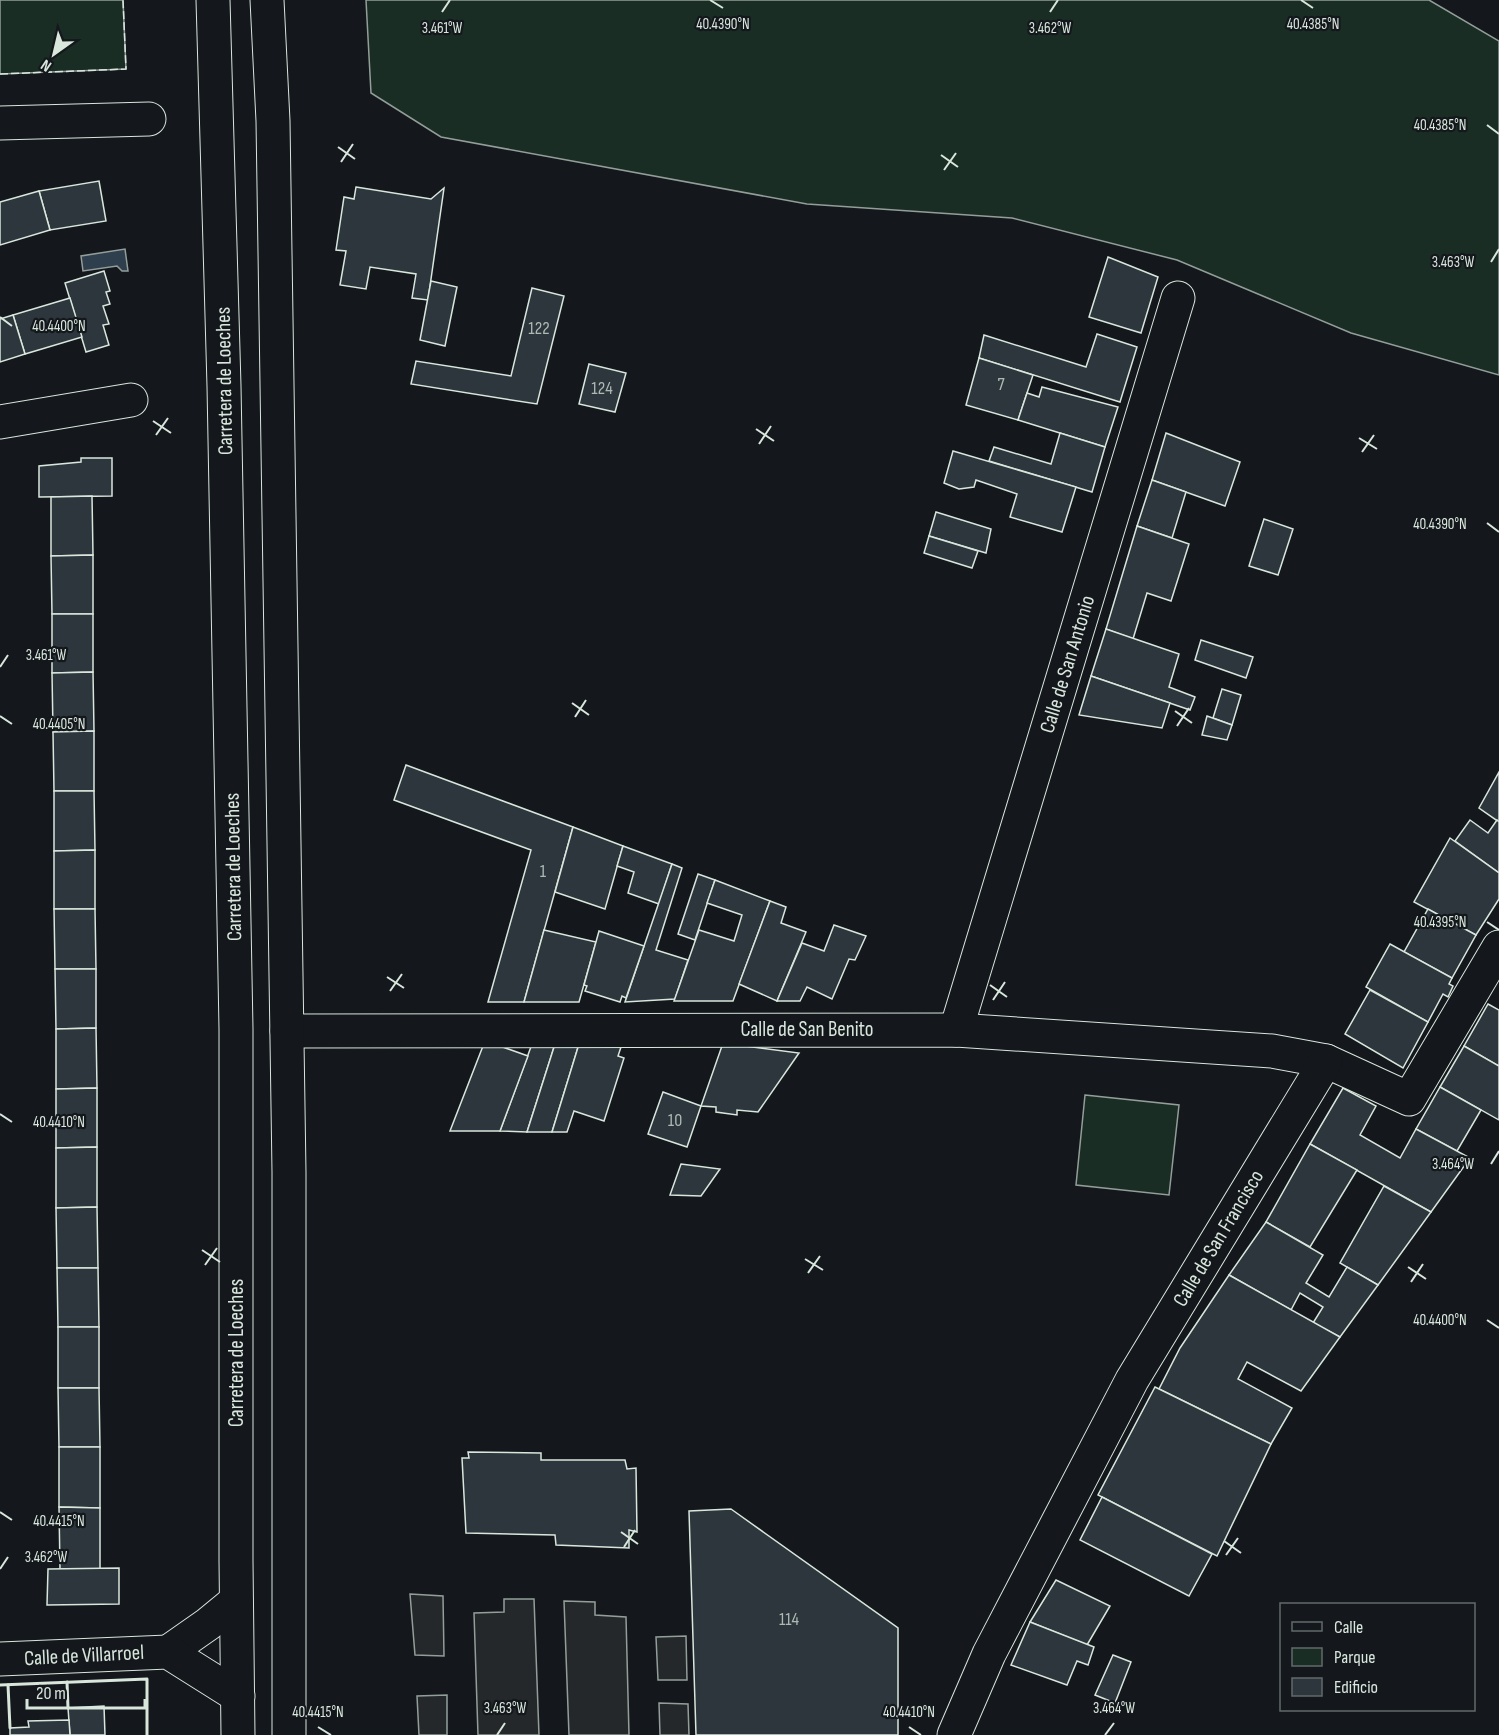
<svg xmlns="http://www.w3.org/2000/svg" width="1499" height="1735" font-family="'Sofia Sans Condensed',sans-serif">
<style>
.green{fill:#1a2d24;stroke:#939e99;stroke-width:1.5}
.parking{fill:#24282b;stroke:#939e99;stroke-width:1.5}
.water{fill:#2f3f4d;stroke:#939e99;stroke-width:1.5}
.building{fill:#2c363c;stroke:#d8e6dc;stroke-width:1.5}
.lines{fill:none;stroke-linecap:round;stroke-linejoin:round}
.street-casing{stroke:#d8e6dc;stroke-width:35}
.primary-casing{stroke:#d8e6dc;stroke-width:35}
.street{stroke:#14181c;stroke-width:33}
.primary{stroke:#14181c;stroke-width:33}
.fence{stroke:#d8e6dc;stroke-width:1.5;stroke-dasharray:8 3;stroke-linecap:butt}
.wall{stroke:#d8e6dc;stroke-width:3}
.ticks{fill:none;stroke:#d8e6dc;stroke-width:2}
.labels{text-anchor:middle;stroke-width:4.5;stroke-linejoin:round;paint-order:stroke}
.number-label{font-size:18px;fill:#adbab4}
.street-label{font-size:21px;fill:#d8e6dc;stroke:#14181c}
.ticks-label{font-size:15px;text-anchor:middle;fill:#d8e6dc;stroke:#14181c;stroke-width:4.5;stroke-linejoin:round;paint-order:stroke}
</style>
<rect width="100%" height="100%" fill="#14181c"/>
<g class="green">
<polygon points="0,0 123,0 126,69 0,74"/>
<polygon points="366,0 1429,0 1499,41 1499,375 1351,333 1177,260 1012,218 807,204 441,137 371,93"/>
<polygon points="1085,1095 1179,1105 1169,1195 1076,1185"/>
</g>
<g class="parking">
<polygon points="410,1594 443,1596 444,1656 415,1655"/>
<polygon points="504,1599 534,1599 539,1735 478,1735 474,1613 504,1612"/>
<polygon points="564,1601 595,1602 595,1615 626,1617 629,1735 569,1735"/>
<polygon points="686,1636 687,1680 658,1680 656,1637"/>
<polygon points="447,1695 447,1735 419,1735 417,1696"/>
<polygon points="659,1703 688,1704 689,1735 660,1735"/>
</g>
<polygon class="water" points="125,249 128,271 122,271 117,266 83,271 81,256"/>
<g class="building">
<polygon points="99,181 106,221 50,230 39,191"/>
<polygon points="356,187 431,199 444,188 428,300 412,298 416,274 370,267 366,289 340,285 346,251 336,250 344,197 354,199"/>
<polygon points="39,191 50,230 0,245 0,202"/>
<polygon points="1108,257 1158,277 1141,333 1089,317"/>
<polygon points="104,271 110,291 106,292 110,304 103,306 109,324 103,325 109,345 86,352 65,283"/>
<polygon points="431,281 457,287 445,346 420,340"/>
<polygon points="532,288 564,296 537,404 411,384 416,361 511,376"/>
<polygon points="70,298 82,337 25,354 13,315"/>
<polygon points="13,315 25,354 0,362 0,319"/>
<polygon points="1097,334 1137,347 1120,402 979,358 984,335 1086,367"/>
<polygon points="979,358 1033,375 1018,420 966,405"/>
<polygon points="589,364 626,373 615,412 579,404"/>
<polygon points="1042,387 1118,407 1105,447 1018,420 1027,393 1039,397"/>
<polygon points="1060,433 1105,447 1092,492 989,461 994,447 1051,464"/>
<polygon points="1166,433 1240,462 1225,506 1152,480"/>
<polygon points="953,451 1076,487 1062,532 1010,517 1017,494 976,480 974,487 959,489 944,483"/>
<polygon points="81,458 112,458 112,496 39,497 39,466 81,462"/>
<polygon points="1152,480 1186,492 1172,538 1137,526"/>
<polygon points="92,496 93,555 51,556 51,497"/>
<polygon points="936,512 991,529 986,553 929,536"/>
<polygon points="1264,519 1293,529 1278,575 1249,566"/>
<polygon points="1137,526 1189,544 1171,601 1147,593 1133,639 1106,629"/>
<polygon points="929,536 978,551 972,568 924,553"/>
<polygon points="93,555 93,614 52,614 51,556"/>
<polygon points="52,614 93,614 93,672 52,673"/>
<polygon points="1106,629 1179,654 1169,687 1195,697 1190,710 1091,676"/>
<polygon points="1201,640 1253,657 1246,678 1195,660"/>
<polygon points="93,672 94,731 53,732 52,673"/>
<polygon points="1091,676 1170,703 1162,728 1079,715"/>
<polygon points="1222,689 1241,695 1232,725 1213,718"/>
<polygon points="1207,716 1232,725 1227,740 1202,735"/>
<polygon points="94,731 94,791 54,791 53,732"/>
<polygon points="406,765 573,827 524,1002 488,1002 531,850 394,800"/>
<polygon points="1499,772 1499,822 1479,808"/>
<polygon points="54,791 94,791 95,850 54,851"/>
<polygon points="1470,820 1488,833 1497,820 1499,822 1499,873 1455,841"/>
<polygon points="573,827 623,846 605,909 555,892"/>
<polygon points="1450,838 1499,873 1499,899 1476,935 1414,902"/>
<polygon points="623,846 672,864 659,904 628,893 634,872 617,866"/>
<polygon points="95,850 95,909 54,909 54,851"/>
<polygon points="672,864 682,868 656,950 688,960 675,999 625,1002"/>
<polygon points="698,874 715,880 695,940 678,934"/>
<polygon points="715,880 770,901 733,1001 674,1001 699,930 734,941 742,915 707,903"/>
<polygon points="770,901 786,907 781,923 806,932 777,1001 739,984"/>
<polygon points="54,909 95,909 96,969 55,969"/>
<polygon points="1428,909 1476,935 1452,978 1404,952"/>
<polygon points="834,925 866,936 855,960 849,959 832,999 807,987 800,1001 777,1001 802,943 824,951"/>
<polygon points="544,930 596,942 579,1002 524,1002"/>
<polygon points="599,931 644,946 626,998 622,996 620,1002 585,991 587,986 584,985"/>
<polygon points="1390,944 1452,978 1449,984 1453,986 1448,997 1443,994 1428,1022 1366,987"/>
<polygon points="55,969 96,969 96,1028 56,1029"/>
<polygon points="1370,990 1428,1022 1403,1068 1345,1034"/>
<polygon points="1488,1004 1499,1010 1499,1066 1464,1046"/>
<polygon points="96,1028 97,1088 56,1089 56,1029"/>
<polygon points="723,1043 799,1053 758,1112 737,1110 737,1115 716,1112 716,1107 701,1106"/>
<polygon points="532,1044 555,1044 527,1132 500,1131"/>
<polygon points="555,1044 579,1044 552,1132 527,1132"/>
<polygon points="579,1044 622,1044 618,1056 624,1058 604,1121 574,1111 567,1132 552,1132"/>
<polygon points="497,1045 528,1056 500,1131 450,1131 483,1046"/>
<polygon points="1464,1046 1499,1066 1499,1120 1440,1087"/>
<polygon points="1440,1087 1481,1110 1457,1151 1416,1129"/>
<polygon points="97,1088 97,1147 56,1148 56,1089"/>
<polygon points="1343,1088 1376,1106 1360,1135 1400,1158 1416,1129 1470,1158 1431,1212 1310,1144"/>
<polygon points="663,1092 701,1106 687,1147 648,1134"/>
<polygon points="1310,1144 1357,1170 1310,1247 1266,1222"/>
<polygon points="97,1147 97,1207 56,1208 56,1148"/>
<polygon points="681,1164 720,1169 701,1196 670,1195"/>
<polygon points="1384,1186 1431,1212 1378,1285 1340,1263"/>
<polygon points="97,1207 98,1268 57,1268 56,1208"/>
<polygon points="1266,1222 1323,1255 1306,1283 1329,1297 1347,1267 1378,1285 1340,1337 1313,1323 1323,1307 1300,1293 1291,1310 1229,1275"/>
<polygon points="57,1268 98,1268 99,1327 58,1327"/>
<polygon points="1229,1275 1340,1337 1301,1391 1247,1362 1238,1379 1292,1408 1271,1444 1159,1389 1180,1348"/>
<rect x="58" y="1327" width="41" height="61"/>
<polygon points="1155,1387 1271,1444 1217,1556 1098,1495"/>
<polygon points="58,1388 99,1388 100,1447 59,1447"/>
<polygon points="59,1447 100,1447 100,1508 59,1507"/>
<polygon points="468,1452 541,1453 541,1460 625,1460 627,1469 636,1468 637,1532 629,1530 629,1548 556,1545 555,1535 466,1533 462,1458 469,1458"/>
<polygon points="1102,1497 1212,1554 1189,1596 1080,1540"/>
<polygon points="59,1507 100,1508 100,1569 60,1569"/>
<polygon points="731,1509 898,1628 898,1735 696,1735 689,1511"/>
<polygon points="119,1568 119,1604 47,1605 48,1569"/>
<polygon points="1056,1580 1110,1606 1087,1645 1030,1622"/>
<polygon points="1030,1622 1094,1647 1088,1665 1077,1661 1067,1685 1011,1665"/>
<polygon points="1113,1655 1131,1662 1115,1703 1095,1695"/>
<polygon points="104,1706 105,1735 70,1735 68,1708"/>
<polygon points="69,1720 70,1735 10,1735 10,1728 29,1727 28,1721"/>
</g>
<g class="lines">
<defs>
<g id="street">
<polyline points="0,123 149,119"/>
<polyline points="0,422 131,400"/>
<polyline points="956,1030 1178,298"/>
<polyline points="287,1031 956,1030 1272,1051 1326,1061 1409,1099 1499,947"/>
<polyline points="168,1652 208,1624 236,1601"/>
<polyline points="0,1659 168,1652 238,1696"/>
<polyline points="954,1735 989,1654 1132,1380 1326,1061"/>
</g>
<g id="primary">
<polyline points="213,0 224,386 236,1029 236,1561 238,1735"/>
<polyline points="267,0 273,121 289,1172 289,1735"/>
</g>
</defs>
<use href="#street" class="street-casing"/>
<use href="#primary" class="primary-casing"/>
<use href="#street" class="street"/>
<use href="#primary" class="primary"/>
<polyline class="fence" points="0,74 126,69 123,0"/>
<g class="wall">
<polyline points="67,1682 68,1708"/>
<polyline points="0,1685 147,1679 147,1735"/>
<polyline points="8,1685 10,1728"/>
</g>
</g>
<path class="ticks" d="M710,0L723,8M1301,0L1313,8M442,12L450,0M1050,12L1058,0M1487,125L1499,134M338,147L355,159M941,155L958,167M341,162L353,144M944,170L956,153M1491,262L1499,249M0,317L12,326M153,421L171,433M756,429L774,441M156,435L168,418M1359,438L1377,449M759,444L771,426M1362,452L1374,435M1487,523L1499,532M0,667L8,655M572,703L589,715M1175,711L1192,723M0,716L12,724M575,717L586,700M1177,726L1189,708M1487,922L1499,930M387,977L404,988M990,985L1007,997M390,991L402,974M993,1000L1005,982M0,1114L12,1122M1491,1164L1499,1151M202,1250L220,1262M805,1259L823,1270M205,1265L217,1248M1408,1267L1426,1279M808,1273L820,1256M1411,1282L1423,1264M1487,1320L1499,1328M0,1512L12,1520M621,1532L638,1544M1224,1541L1241,1553M624,1547L635,1530M1226,1555L1238,1538M0,1569L8,1557M318,1727L331,1735M909,1727L921,1735M497,1735L505,1723M1105,1735L1114,1723"/>
<g class="labels">
<g class="number-label">
<text x="539" y="334">122</text>
<text x="1001" y="390">7</text>
<text x="602" y="394">124</text>
<text x="543" y="877">1</text>
<text x="675" y="1126">10</text>
<text x="789" y="1625">114</text>
</g>
<g class="street-label">
<text transform="translate(224 381) rotate(-91)" y="7">Carretera de Loeches</text>
<text transform="translate(1067 664) rotate(-73)" y="7">Calle de San Antonio</text>
<text transform="translate(233 867) rotate(-91)" y="7">Carretera de Loeches</text>
<text x="807" y="1036">Calle de San Benito</text>
<text transform="translate(1218 1238) rotate(-59)" y="7">Calle de San Francisco</text>
<text transform="translate(236 1353) rotate(-90)" y="7">Carretera de Loeches</text>
<text transform="translate(84 1655) rotate(-3)" y="7">Calle de Villarroel</text>
</g>
</g>
<g class="ticks-label">
<text x="723" y="29">40.4390°N</text>
<text x="1313" y="29">40.4385°N</text>
<text x="442" y="33">3.461°W</text>
<text x="1050" y="33">3.462°W</text>
<text x="1440" y="130">40.4385°N</text>
<text x="1453" y="267">3.463°W</text>
<text x="59" y="331">40.4400°N</text>
<text x="1440" y="529">40.4390°N</text>
<text x="46" y="660">3.461°W</text>
<text x="59" y="729">40.4405°N</text>
<text x="1440" y="927">40.4395°N</text>
<text x="59" y="1127">40.4410°N</text>
<text x="1453" y="1169">3.464°W</text>
<text x="1440" y="1325">40.4400°N</text>
<text x="59" y="1526">40.4415°N</text>
<text x="46" y="1562">3.462°W</text>
<text x="505" y="1713">3.463°W</text>
<text x="1114" y="1713">3.464°W</text>
<text x="318" y="1717">40.4415°N</text>
<text x="909" y="1717">40.4410°N</text>
</g>
<rect x="1280" y="1603" width="195" height="108" fill="#14181c" stroke="#626a69" stroke-width="1.5"/>
<rect x="1292" y="1622" width="30" height="9" fill="#14181c" stroke="#626a69" stroke-width="1.5"/>
<text x="1334" y="1633" font-size="18" fill="#d8e6dc">Calle</text>
<rect x="1292" y="1648" width="30" height="18" fill="#1a2d24" stroke="#626a69" stroke-width="1.5"/>
<text x="1334" y="1663" font-size="18" fill="#d8e6dc">Parque</text>
<rect x="1292" y="1678" width="30" height="18" fill="#2c363c" stroke="#626a69" stroke-width="1.5"/>
<text x="1334" y="1693" font-size="18" fill="#d8e6dc">Edificio</text>
<g transform="translate(54 54) rotate(214)" stroke="#14181c" stroke-width="4.5" paint-order="stroke">
<path d="M0-4.5L10 22L0 15L-10 22Z" fill="#d8e6dc"/>
<text y="-9" font-size="16" font-weight="bold" text-anchor="middle" fill="#d8e6dc">N</text>
</g>
<path d="M27 1699v9h118v-9" fill="none" stroke="#d8e6dc" stroke-width="3"/>
<text x="36" y="1699" font-size="18" fill="#d8e6dc" stroke="#14181c" stroke-width="4.5" paint-order="stroke">20 m</text>
</svg>
